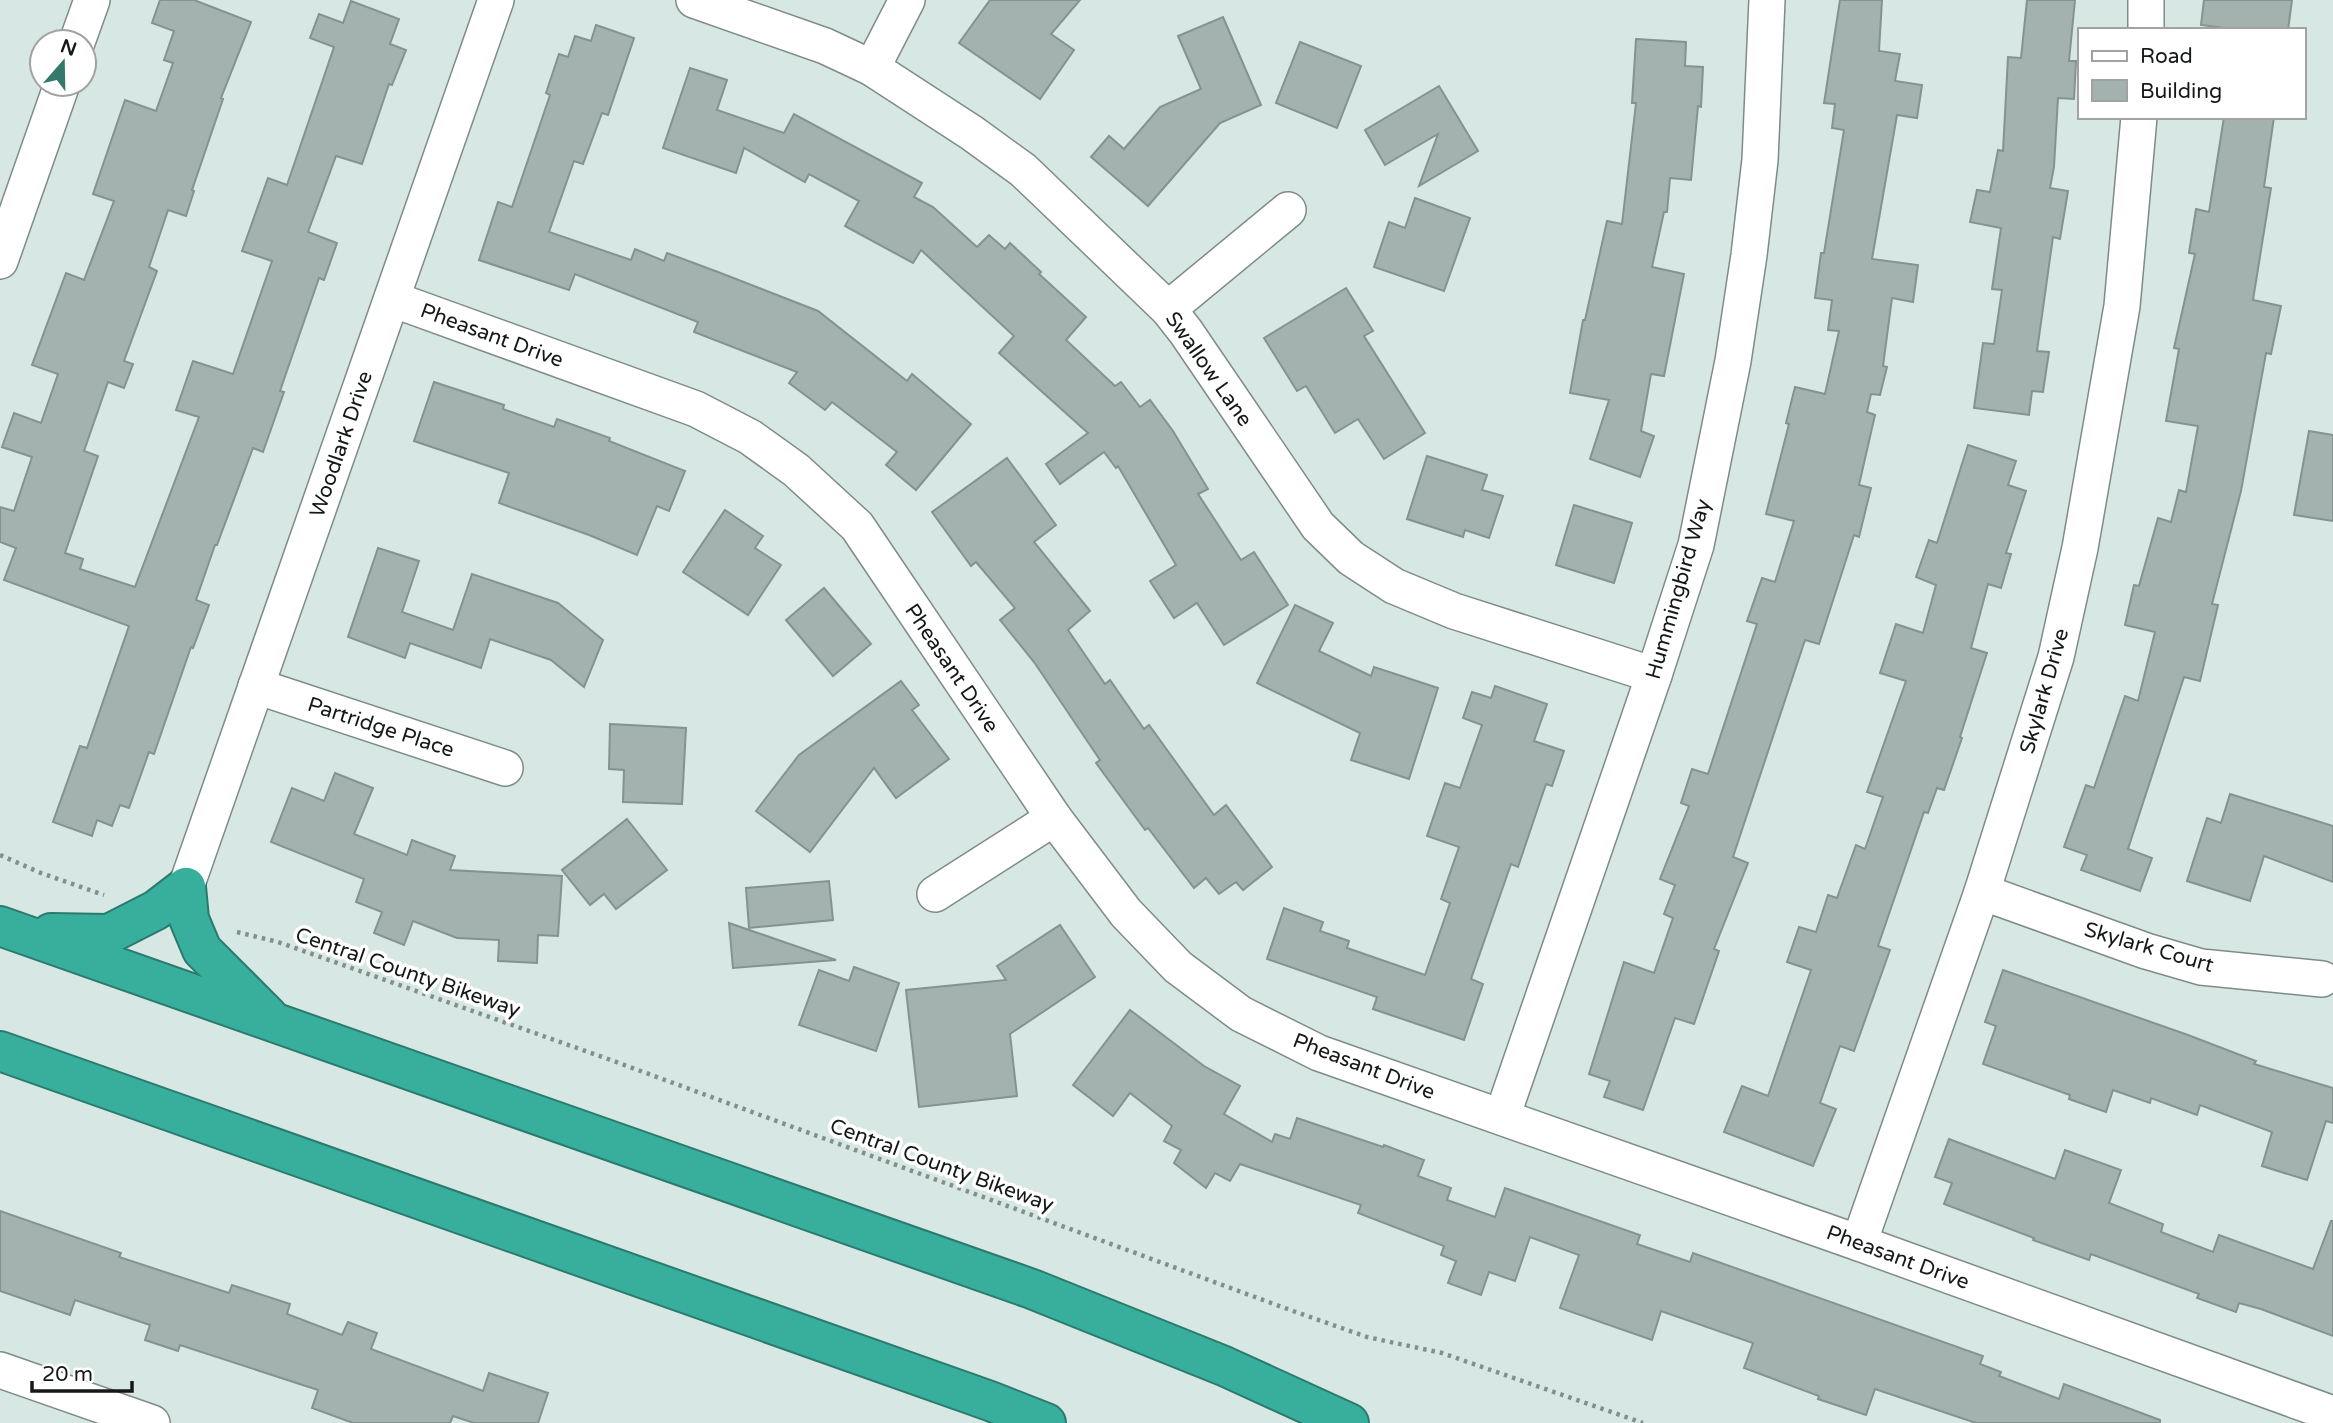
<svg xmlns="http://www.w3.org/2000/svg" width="2333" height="1423" font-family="'Varela Round',sans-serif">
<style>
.building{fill:#a3b2af;stroke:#859390;stroke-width:2}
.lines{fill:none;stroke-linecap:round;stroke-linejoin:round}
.minor-casing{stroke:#7e8c89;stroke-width:38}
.highway-casing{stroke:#2b7a6e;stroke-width:42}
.path{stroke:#848f8c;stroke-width:4.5;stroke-dasharray:3.5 5;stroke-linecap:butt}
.minor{stroke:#fff;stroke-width:35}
.highway{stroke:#37af9c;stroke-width:38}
.labels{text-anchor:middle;stroke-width:7;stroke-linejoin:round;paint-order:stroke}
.street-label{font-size:21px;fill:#141918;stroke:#fff}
</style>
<rect width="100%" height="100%" fill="#d7e7e3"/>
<g class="building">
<polygon points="160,0 194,0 251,22 221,98 223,99 192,190 194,191 186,216 168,210 149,267 157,271 124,361 133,364 124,388 108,382 84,451 98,456 65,553 83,559 80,569 135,587 199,417 176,410 193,361 233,374 272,261 242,251 268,178 287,185 334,47 310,38 319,14 343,23 351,1 399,19 390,44 406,50 392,85 389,84 362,164 336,156 308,232 337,243 324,280 319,278 280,391 284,392 263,452 253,448 217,545 215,545 196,600 209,605 193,648 191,647 154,754 149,752 129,808 120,805 112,826 97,820 92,836 53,822 80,746 87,748 129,626 4,580 16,548 0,542 0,507 14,511 32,457 2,447 14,413 41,423 58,374 32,365 66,273 84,280 114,201 93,194 125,100 156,111 173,63 164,60 174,31 152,23"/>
<polygon points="990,0 1080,0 1051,34 1074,50 1040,99 959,43"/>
<polygon points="1840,0 1882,0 1879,51 1900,54 1895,81 1922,85 1917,118 1897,115 1872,259 1918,265 1913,302 1892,298 1883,366 1887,367 1880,395 1871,394 1867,412 1875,415 1859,485 1871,488 1859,537 1854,535 1819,644 1805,640 1733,857 1748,863 1714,949 1719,951 1694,1024 1675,1018 1643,1110 1604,1097 1610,1081 1589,1074 1624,962 1654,973 1673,918 1664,914 1675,885 1660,879 1689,806 1681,803 1692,769 1708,774 1757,624 1747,621 1762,578 1775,582 1794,521 1766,514 1789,424 1786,423 1795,387 1825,394 1839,331 1828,330 1832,300 1815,298 1821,253 1824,253 1844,130 1832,128 1835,104 1824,103"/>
<polygon points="2027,0 2075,0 2069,61 2076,61 2074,99 2058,98 2054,167 2050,188 2068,191 2060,239 2053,237 2037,351 2049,352 2043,392 2032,391 2029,415 1974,408 1983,343 1994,344 2002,290 1992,289 2001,228 1970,222 1977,190 1990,192 1998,150 2003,151 2008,57 2021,58"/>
<polygon points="2204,0 2292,0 2288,30 2240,30 2201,25"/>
<polygon points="1223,17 1261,105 1220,123 1148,206 1091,157 1109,136 1124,149 1160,107 1201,89 1178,36"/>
<polygon points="596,25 634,38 608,115 602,113 583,164 574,161 549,232 631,260 635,249 664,261 667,253 718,272 818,311 907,381 912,374 971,424 916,490 886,465 897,452 832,402 825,410 789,383 797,372 694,332 698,322 575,274 569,290 479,260 498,202 512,207 550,95 546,93 559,54 568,57 575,36 591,41"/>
<polygon points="1636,39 1686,42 1685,66 1703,67 1701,107 1698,106 1691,180 1670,178 1667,212 1664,212 1652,267 1684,274 1664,376 1651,374 1641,431 1654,436 1640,477 1590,459 1609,400 1570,393 1583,320 1585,320 1607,221 1622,224 1636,103 1632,103"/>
<polygon points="1300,42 1361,66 1337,128 1276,103"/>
<polygon points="690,68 727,80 717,110 784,133 794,114 922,183 914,197 933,207 977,247 989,235 1005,249 1010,243 1041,272 1039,274 1086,317 1066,340 1115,386 1121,382 1140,407 1150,400 1173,431 1208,489 1198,494 1241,560 1254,552 1288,605 1224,645 1197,603 1174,618 1150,581 1176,565 1118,466 1116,468 1104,452 1060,484 1046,464 1088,433 999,353 1014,336 921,250 913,263 845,226 859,201 809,174 805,182 744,148 736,173 663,148"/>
<polygon points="1439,86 1478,151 1419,186 1438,134 1385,165 1365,130"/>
<polygon points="2224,117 2274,117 2264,187 2271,188 2253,300 2281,306 2271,354 2266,353 2241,491 2212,604 2218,605 2200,681 2184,677 2128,849 2152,858 2140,891 2081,870 2087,855 2064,847 2086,785 2094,788 2125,696 2138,701 2155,632 2125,625 2134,585 2139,586 2158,518 2171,522 2179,490 2186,492 2198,426 2166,421 2179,349 2174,348 2195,254 2189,253 2196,209 2209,212"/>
<polygon points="1415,198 1470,218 1444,291 1374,267 1389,222 1405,228"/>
<polygon points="1346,288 1373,331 1364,336 1425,433 1384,459 1358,419 1335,433 1306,386 1297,391 1264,338"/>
<polygon points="434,382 504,405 503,409 554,427 557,419 610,438 609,441 685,471 669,511 657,506 637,555 589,535 499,503 509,473 414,441"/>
<polygon points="2309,431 2333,435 2333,521 2294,515"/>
<polygon points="1968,445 2016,461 2008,485 2026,491 2006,553 2011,554 2001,588 1988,584 1971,648 1987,653 1960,737 1962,738 1944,790 1937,788 1928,813 1924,812 1878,946 1890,950 1854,1051 1840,1046 1820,1103 1836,1109 1813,1166 1724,1132 1742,1086 1768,1096 1811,970 1787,962 1799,927 1816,932 1828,895 1837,898 1856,845 1865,849 1883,797 1867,792 1906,681 1880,673 1896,624 1923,633 1936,585 1916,577 1929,540 1937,543"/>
<polygon points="1427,456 1487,475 1482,490 1503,496 1489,538 1465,530 1463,537 1407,519"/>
<polygon points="1007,458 1056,525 1034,542 1090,611 1068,630 1105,684 1110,680 1144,729 1149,725 1214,815 1226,805 1272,867 1243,890 1236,882 1219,894 1206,878 1194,888 1148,828 1145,830 1096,763 1100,760 1034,662 1000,620 1015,608 976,562 971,566 932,512"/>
<polygon points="1574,505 1632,523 1614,583 1556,565"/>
<polygon points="725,510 763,536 755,548 781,565 748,615 683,572"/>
<polygon points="378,548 419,561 402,612 453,630 472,574 558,603 603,640 584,687 551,660 490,639 481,668 410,643 405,658 348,637"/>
<polygon points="824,588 871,644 833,676 786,620"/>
<polygon points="1295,605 1333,623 1319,651 1371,676 1374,667 1438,688 1409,779 1351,760 1360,733 1257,683"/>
<polygon points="901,681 919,705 912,710 949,759 896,798 874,768 810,852 756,811 799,755"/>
<polygon points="1495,686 1547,704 1534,741 1564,751 1552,786 1546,784 1518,867 1511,864 1471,979 1483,984 1464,1040 1373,1009 1377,997 1267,959 1284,908 1323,922 1320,931 1349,941 1347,948 1425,975 1450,903 1441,899 1459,847 1427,836 1445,783 1460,788 1482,725 1463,718 1472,692 1491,698"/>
<polygon points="610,724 686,728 682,804 623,802 624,770 609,769"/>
<polygon points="335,773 373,788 354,834 407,855 412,840 455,856 450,870 562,876 558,936 538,935 537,963 498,961 499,940 457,938 413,921 404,945 374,933 382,912 356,902 364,879 271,842 292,788 324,801"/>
<polygon points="2230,794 2333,826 2333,882 2264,856 2250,901 2187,881 2207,818 2221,823"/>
<polygon points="627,819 667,870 616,909 604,894 590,905 562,870"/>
<polygon points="829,881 833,920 749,928 746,888"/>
<polygon points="729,923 836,960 733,968"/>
<polygon points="1060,925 1095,977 1010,1034 1017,1096 919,1107 906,990 1006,980 997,966"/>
<polygon points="854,967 899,983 876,1051 799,1025 819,970 849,981"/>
<polygon points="2003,970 2188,1035 2256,1061 2254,1064 2333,1088 2333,1123 2326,1121 2307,1180 2262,1166 2272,1132 2200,1105 2197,1115 2151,1098 2150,1103 2113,1090 2106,1112 2069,1099 2070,1095 1983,1064 1996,1026 1985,1022"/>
<polygon points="1130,1010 1204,1066 1240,1086 1224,1114 1272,1142 1275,1134 1290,1139 1297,1118 1383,1147 1384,1145 1424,1160 1418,1176 1451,1188 1447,1200 1495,1217 1505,1188 1640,1235 1637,1244 1690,1262 1693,1253 1983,1356 1980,1364 2001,1372 1999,1376 2059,1399 2064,1384 2160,1420 2160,1423 1976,1423 1875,1389 1866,1415 1818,1399 1819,1396 1744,1368 1753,1343 1661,1311 1652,1340 1560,1308 1579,1255 1530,1237 1515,1281 1489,1272 1481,1295 1448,1283 1456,1261 1441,1255 1444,1246 1358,1213 1361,1205 1240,1164 1230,1181 1215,1173 1206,1188 1174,1163 1181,1150 1164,1141 1172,1126 1130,1093 1113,1116 1073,1085"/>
<polygon points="1949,1139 2055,1179 2065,1150 2121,1170 2109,1203 2163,1224 2161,1232 2213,1252 2219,1235 2313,1269 2331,1221 2333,1221 2333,1336 2261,1309 2239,1303 2236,1312 2197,1298 2199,1294 2091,1254 2089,1260 2033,1240 2034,1238 1944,1204 1952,1183 1935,1177"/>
<polygon points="0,1211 121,1253 119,1257 229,1293 232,1285 290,1304 287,1314 342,1335 348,1322 377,1333 371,1349 483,1391 489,1373 548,1393 538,1423 474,1423 453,1416 450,1423 353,1423 312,1408 318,1390 180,1345 178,1351 145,1340 150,1325 75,1300 70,1315 0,1291"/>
</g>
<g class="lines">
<defs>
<g id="minor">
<polyline points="694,0 825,46 872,68 972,133 1023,170 1168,309 1186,332 1318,526 1351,558 1394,586 1454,611 1654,675"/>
<polyline points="2146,30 2146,0"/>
<polyline points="77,42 92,0"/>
<polyline points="872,68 907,0"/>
<polyline points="0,261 62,84"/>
<polyline points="392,299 696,409 750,437 796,470 857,526 1054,818 1126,913 1178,967 1241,1014 1319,1053 1859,1243 2333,1414"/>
<polyline points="1168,309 1288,210"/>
<polyline points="256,686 505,768"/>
<polyline points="186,887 496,0"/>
<polyline points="1982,892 2146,951 2201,967 2322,979"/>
<polyline points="935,894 1054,818"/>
<polyline points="1502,1117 1654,675 1696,545 1733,361 1749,255 1760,160 1767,0"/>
<polyline points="1859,1243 1982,892 2056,657 2080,548 2122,306 2139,117"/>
<polyline points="0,1370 152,1423"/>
</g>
<g id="highway">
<polyline points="186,887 189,919 202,950 268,1016"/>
<polyline points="0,926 1032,1289 1224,1366 1349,1423"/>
<polyline points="51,933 109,934 156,910 186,887"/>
<polyline points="0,1051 990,1401 1046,1423"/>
</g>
</defs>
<use href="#minor" class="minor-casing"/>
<use href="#highway" class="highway-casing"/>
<g class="path">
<polyline points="0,855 41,873 104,895"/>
<polyline points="237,932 278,942 608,1059 1293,1311 1367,1337 1442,1353 1643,1423"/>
</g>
<use href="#minor" class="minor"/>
<use href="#highway" class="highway"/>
</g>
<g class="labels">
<g class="street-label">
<text transform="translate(492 335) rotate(20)" y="7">Pheasant Drive</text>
<text transform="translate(1209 369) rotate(55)" y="7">Swallow Lane</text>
<text transform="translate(341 444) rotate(-71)" y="7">Woodlark Drive</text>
<text transform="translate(1678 589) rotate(-74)" y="7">Hummingbird Way</text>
<text transform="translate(952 668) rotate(56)" y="7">Pheasant Drive</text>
<text transform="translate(2044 691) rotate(-74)" y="7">Skylark Drive</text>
<text transform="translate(381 727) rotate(18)" y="7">Partridge Place</text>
<text transform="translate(2149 947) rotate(16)" y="7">Skylark Court</text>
<text transform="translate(408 972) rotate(19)" y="7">Central County Bikeway</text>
<text transform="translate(1364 1066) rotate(21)" y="7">Pheasant Drive</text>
<text transform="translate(942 1165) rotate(20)" y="7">Central County Bikeway</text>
<text transform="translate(1898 1257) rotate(20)" y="7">Pheasant Drive</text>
</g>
</g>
<rect x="2078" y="28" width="228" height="91" fill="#ffffff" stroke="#a1a3a3" stroke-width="2"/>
<rect x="2092" y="51" width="35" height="10" fill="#ffffff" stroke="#a1a3a3" stroke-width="2"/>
<text x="2140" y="63" font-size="21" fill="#141918">Road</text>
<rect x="2092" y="80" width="35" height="21" fill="#a3b2af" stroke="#a1a3a3" stroke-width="2"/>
<text x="2140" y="98" font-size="21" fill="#141918">Building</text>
<g transform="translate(63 63) rotate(20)"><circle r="33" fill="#ffffff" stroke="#a1a3a3" stroke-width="2"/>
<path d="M0-5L12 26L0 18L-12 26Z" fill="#35796d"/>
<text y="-10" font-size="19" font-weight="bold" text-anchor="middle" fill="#141918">N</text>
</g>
<path d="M32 1381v10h100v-10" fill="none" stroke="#141918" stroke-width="3.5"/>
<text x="42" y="1381" font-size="21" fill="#141918" stroke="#ffffff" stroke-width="5" paint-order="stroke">20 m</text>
</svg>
